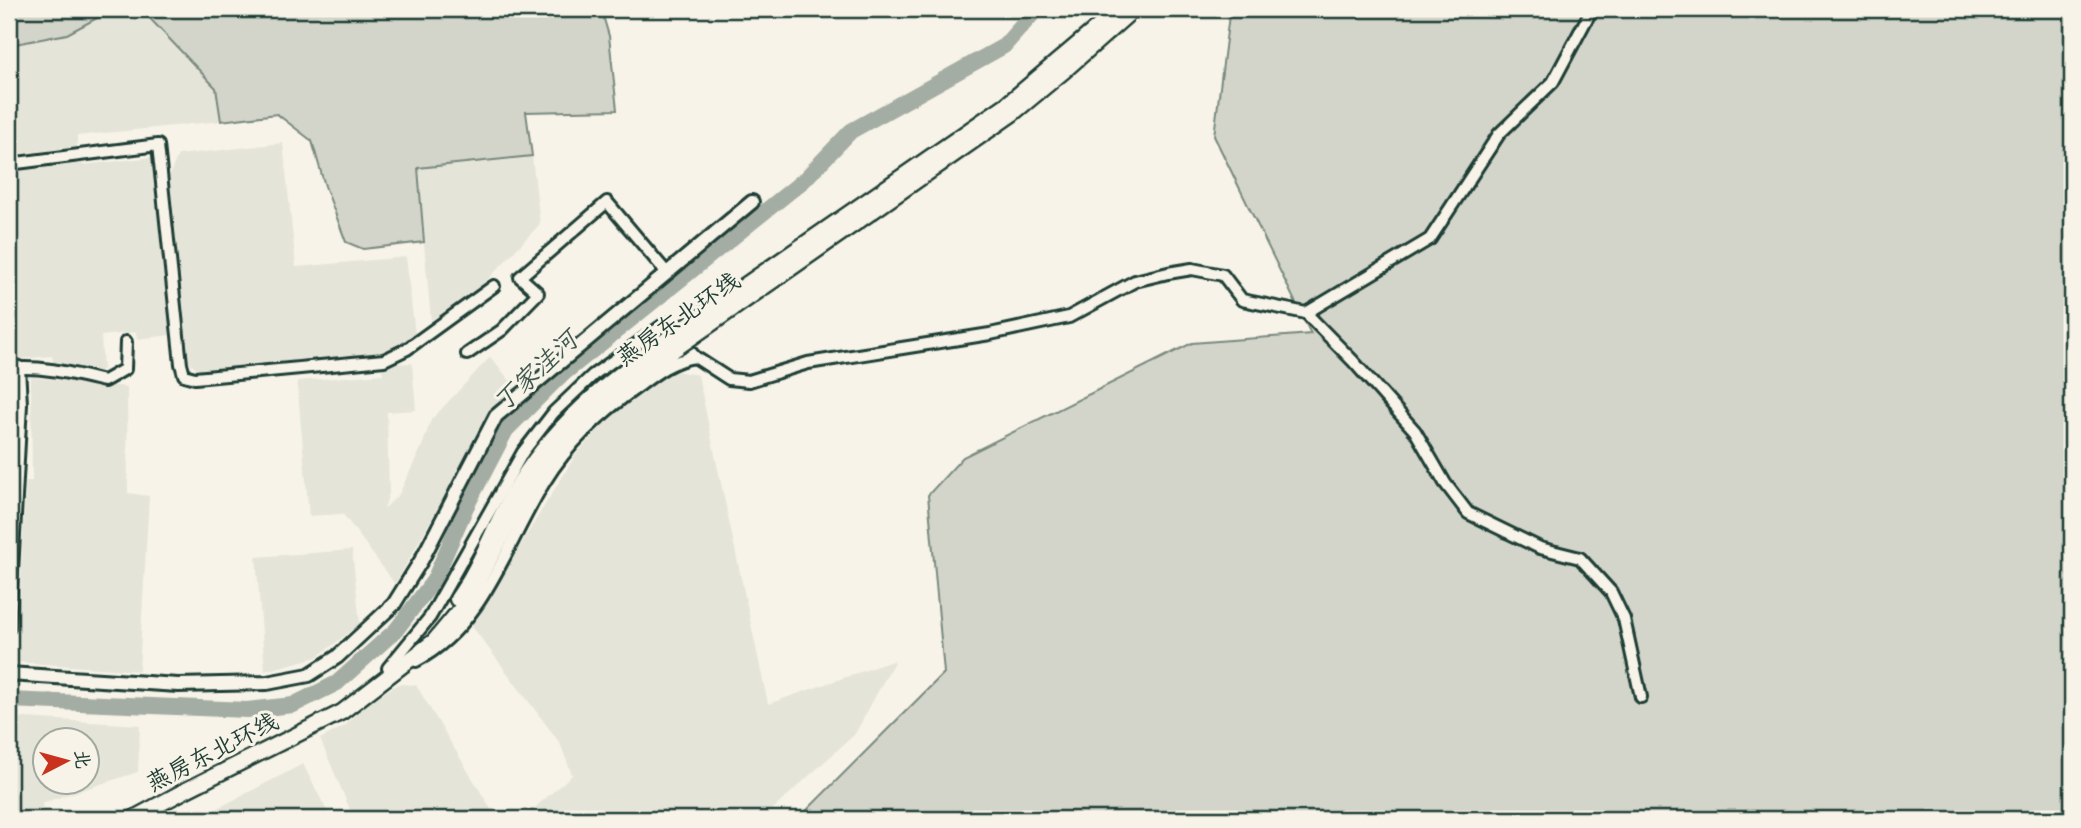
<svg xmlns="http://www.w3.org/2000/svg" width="2081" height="828" font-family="'Indie Flower','LXGW WenKai TC',sans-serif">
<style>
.built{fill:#e5e4d9;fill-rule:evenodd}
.green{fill:#d3d5ca;stroke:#79897f;stroke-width:2}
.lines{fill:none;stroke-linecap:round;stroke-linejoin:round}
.river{stroke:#a4ada3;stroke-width:16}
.minor-casing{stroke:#1f3d34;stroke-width:16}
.tertiary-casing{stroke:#1f3d34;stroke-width:18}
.secondary-casing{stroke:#1f3d34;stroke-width:19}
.minor{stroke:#f7f3e8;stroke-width:10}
.tertiary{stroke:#f7f3e8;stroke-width:12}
.secondary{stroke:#f7f3e8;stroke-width:14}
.secondary-bridge-casing{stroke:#1f3d34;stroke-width:19;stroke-linecap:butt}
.secondary-bridge{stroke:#f7f3e8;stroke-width:14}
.labels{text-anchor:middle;stroke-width:6;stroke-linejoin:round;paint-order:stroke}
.street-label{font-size:24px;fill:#1f3d34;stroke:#f7f3e8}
.water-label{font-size:26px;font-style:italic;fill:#405950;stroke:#f7f3e8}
</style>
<rect width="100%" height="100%" fill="#f7f3e8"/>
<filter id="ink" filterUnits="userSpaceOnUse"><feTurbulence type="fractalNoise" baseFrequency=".0143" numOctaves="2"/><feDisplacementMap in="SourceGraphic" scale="14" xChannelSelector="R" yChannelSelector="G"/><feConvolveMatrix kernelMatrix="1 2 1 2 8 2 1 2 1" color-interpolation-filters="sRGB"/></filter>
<g filter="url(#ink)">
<g class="built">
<polygon points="114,9 141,9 216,88 221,121 77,136 77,147 9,155 9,45 67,34"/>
<polygon points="283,143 296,267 406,257 415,334 404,347 383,354 306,360 201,372 188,362 169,176 178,155"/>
<polygon points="532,156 540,224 476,292 431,320 417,168"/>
<polygon points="153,157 171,335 137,339 136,332 101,336 103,369 97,373 54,365 52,356 9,360 9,169 79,160 83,165"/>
<polygon points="490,357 517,389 491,414 395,584 343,514 309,516 297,381 383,374 381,364 412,363 416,410 387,412 389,493 384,509 399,494 422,446 431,420"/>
<polygon points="671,370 698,375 768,704 895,660 855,734 762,819 522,819 572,775 560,743 471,625 575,456 610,415"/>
<polygon points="31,377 127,387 128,493 149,496 139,671 16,662 26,481 32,481"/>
<polygon points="352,550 360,624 317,657 265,671 256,557"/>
<polygon points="398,684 416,685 497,819 354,819 320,739 345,726 365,705"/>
<path d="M9,717L140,725L138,772L42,803L44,819H9ZM46,740H88V782H46Z"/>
<polygon points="303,764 331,819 197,819"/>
</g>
<g class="green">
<polygon points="9,9 114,9 67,34 10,45 9,73"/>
<polygon points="141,9 601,9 609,36 617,110 526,112 532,156 418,168 424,242 363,249 346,242 325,186 312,141 277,114 221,121 216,88"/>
<polygon points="1233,9 2072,9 2072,819 798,819 944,673 928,495 963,457 1192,343 1311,334 1214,136 1229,15"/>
</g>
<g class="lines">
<polyline class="river" points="9,700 247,710 293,705 337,683 396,630 434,580 466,507 506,430 558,378 804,180 851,131 1004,46 1037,9"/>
<defs>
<g id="minor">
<polyline points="9,164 158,145 181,364 184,375 195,378 384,360 407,349 494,286"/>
<polyline points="1306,313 1353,361 1415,431 1445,483 1468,513 1540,548 1580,558 1611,592 1624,619 1641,697"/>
<polyline points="467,354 502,330 538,293 520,277 607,202 667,273"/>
<path d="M9,369C40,365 74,374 104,381L125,369L126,342"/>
<polyline points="9,628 21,404 19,367"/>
<path d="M416,661C484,626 507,542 545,481C568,444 603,411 639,386C656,373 673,360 695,357"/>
<polyline points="388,668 430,617 523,452 554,412 593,375 666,323 695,357 729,379 749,381 808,363 990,334 1069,317 1135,281 1168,273 1192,269 1223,275 1242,300 1306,313 1430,239 1499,134 1553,82 1592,9"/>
</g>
<polyline id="tertiary" points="9,674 178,685 267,683 309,675 337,657 394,604 422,559 496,416 752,202"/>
<g id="secondary">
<path d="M457,599C480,567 493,528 512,495C550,427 608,381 670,337"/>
<polyline points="132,819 186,790 342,712 434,641 468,600 521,501 543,467 566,438 618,389 678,347"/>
</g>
</defs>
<use href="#minor" class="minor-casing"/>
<use href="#tertiary" class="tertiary-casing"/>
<use href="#secondary" class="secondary-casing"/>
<use href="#minor" class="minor"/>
<use href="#tertiary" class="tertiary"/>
<use href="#secondary" class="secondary"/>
<defs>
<g id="secondary-bridge">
<polyline points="670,337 1007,104 1119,9"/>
<polyline points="678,347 1012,114 1064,71 1134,9"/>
</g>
</defs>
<use href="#secondary-bridge" class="secondary-bridge-casing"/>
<use href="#secondary-bridge" class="secondary-bridge"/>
</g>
</g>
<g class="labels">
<g class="street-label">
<text transform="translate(678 319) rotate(-35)" y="8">燕房东北环线</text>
<text transform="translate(212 752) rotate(-27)" y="8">燕房东北环线</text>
</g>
<g class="water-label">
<text transform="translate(535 371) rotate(-43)" y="9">丁家洼河</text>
</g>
</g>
<rect width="2081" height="828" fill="none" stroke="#f7f3e8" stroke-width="35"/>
<rect x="18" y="18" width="2046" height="793" fill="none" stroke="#1f3d34" stroke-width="2.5" filter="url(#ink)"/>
<g transform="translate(66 761) rotate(84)"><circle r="33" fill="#f7f3e8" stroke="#a1aaa0" stroke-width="2"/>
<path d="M0-5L12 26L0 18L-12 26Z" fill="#c8321e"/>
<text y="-10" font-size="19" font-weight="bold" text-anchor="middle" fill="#1f3d34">北</text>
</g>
</svg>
